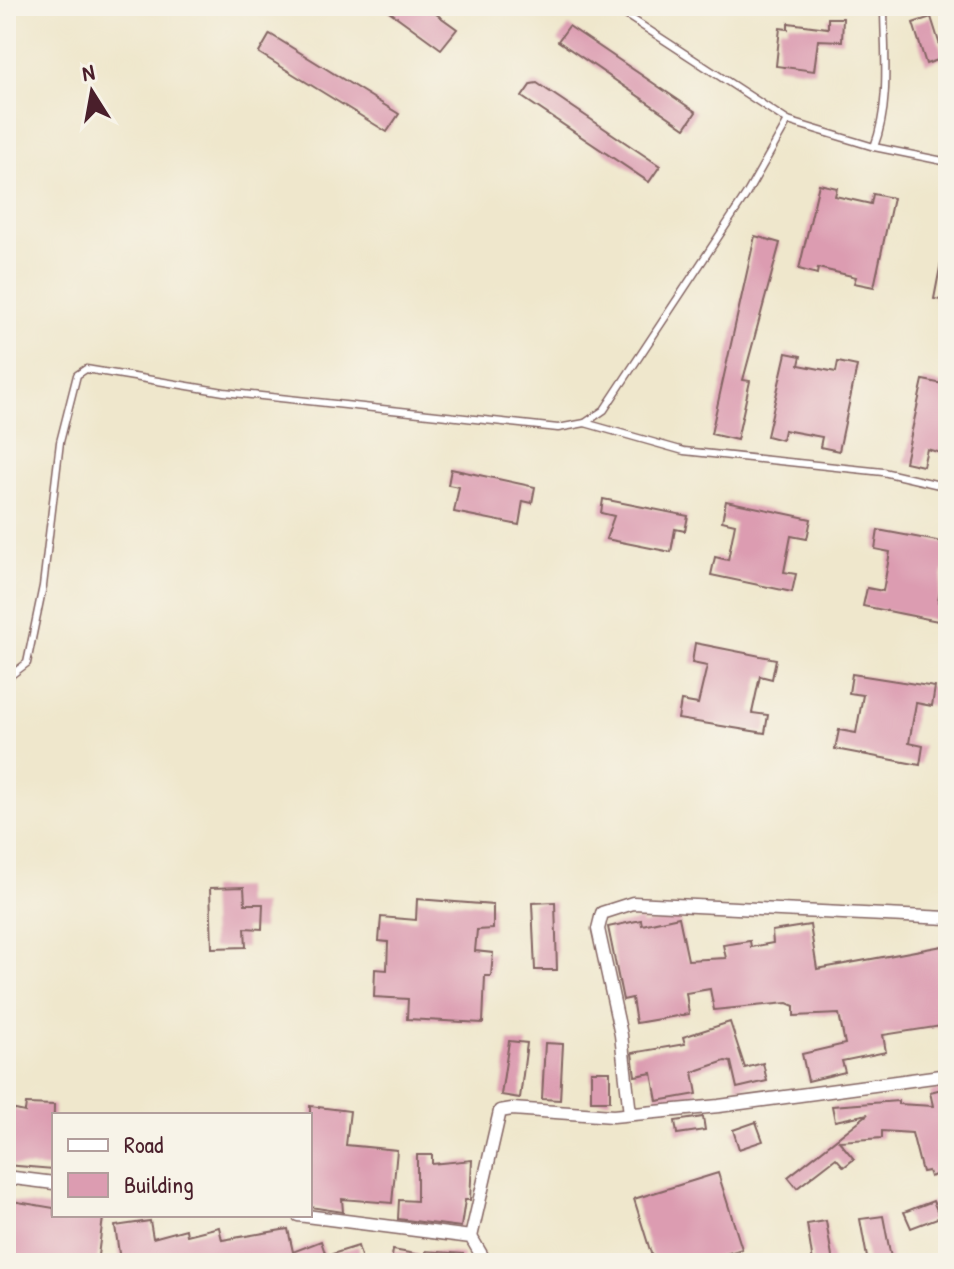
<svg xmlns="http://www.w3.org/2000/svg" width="954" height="1269" font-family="'Patrick Hand',sans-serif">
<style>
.building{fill:#dc9cb1}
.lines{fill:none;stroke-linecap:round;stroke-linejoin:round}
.service-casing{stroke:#846563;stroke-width:9}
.minor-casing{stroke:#846563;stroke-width:15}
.service{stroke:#fff;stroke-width:6}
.minor{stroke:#fff;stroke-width:12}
</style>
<rect width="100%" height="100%" fill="#f7f3e8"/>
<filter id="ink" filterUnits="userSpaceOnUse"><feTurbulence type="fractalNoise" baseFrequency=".0125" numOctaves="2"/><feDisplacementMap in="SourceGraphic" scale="16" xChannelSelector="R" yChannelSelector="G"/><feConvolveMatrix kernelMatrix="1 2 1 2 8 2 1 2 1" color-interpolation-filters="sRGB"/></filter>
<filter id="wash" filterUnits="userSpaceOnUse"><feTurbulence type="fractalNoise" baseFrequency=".006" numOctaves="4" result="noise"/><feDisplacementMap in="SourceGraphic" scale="32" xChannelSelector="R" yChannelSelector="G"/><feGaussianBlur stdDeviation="1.8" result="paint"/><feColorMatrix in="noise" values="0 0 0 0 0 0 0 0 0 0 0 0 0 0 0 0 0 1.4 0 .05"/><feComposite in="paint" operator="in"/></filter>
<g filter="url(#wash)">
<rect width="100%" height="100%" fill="#efe7cc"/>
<g id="blocks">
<g class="building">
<polygon points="382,6 425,6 457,29 441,49"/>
<polygon points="931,17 944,58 926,64 913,23"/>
<polygon points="828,18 843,18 842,41 818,40 814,71 776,66 780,28 788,29 788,23 828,28"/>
<polygon points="569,26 696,112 685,128 558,41"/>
<polygon points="270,34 399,114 387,132 259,53"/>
<polygon points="537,83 660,166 649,182 522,97 531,84"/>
<polygon points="819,184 837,188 835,196 871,204 873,194 893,198 874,287 854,283 856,277 818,268 817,274 799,269"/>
<polygon points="755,236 780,243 743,380 750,381 737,440 711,434"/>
<polygon points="942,257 948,258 948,301 934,299"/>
<polygon points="786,353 801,356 799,365 836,372 838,362 857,366 839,451 820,447 822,437 784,430 782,440 767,436"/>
<polygon points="923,380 948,385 948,455 927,449 923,466 905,462"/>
<polygon points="451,469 535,487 532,503 523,501 519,525 454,512 459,487 448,485"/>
<polygon points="603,499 688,516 685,531 675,529 671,552 606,539 614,516 601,513"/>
<polygon points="726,501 811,519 807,539 791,536 784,572 796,574 792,592 711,575 715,557 728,560 735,524 722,521"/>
<polygon points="878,530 948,543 948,563 945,563 938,602 948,604 948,623 863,606 867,588 883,591 890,552 875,549"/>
<polygon points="695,643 776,659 772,679 760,676 752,713 768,715 765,733 678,719 681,701 698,704 707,666 692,663"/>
<polygon points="852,674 935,687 932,706 916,703 909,743 923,746 920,765 835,749 839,730 856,733 863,695 849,693"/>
<polygon points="244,887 245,904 263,904 262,929 245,928 246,947 212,948 210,888"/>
<polygon points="417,899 493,905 493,929 477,930 475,951 493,953 491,976 485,976 483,1023 407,1019 408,999 374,997 375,969 387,970 388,942 379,941 381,917 416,920"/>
<polygon points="555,902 557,970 535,970 532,903"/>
<polygon points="679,917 688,960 726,958 723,945 750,941 751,947 773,943 772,931 810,925 817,969 948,945 948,1025 883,1035 886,1052 842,1061 845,1072 808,1081 802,1054 845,1044 839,1014 794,1016 794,1006 787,1003 714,1010 710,989 686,993 689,1014 636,1023 632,998 623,1000 608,927 641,920 642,925"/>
<polygon points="730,1022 745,1068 763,1063 767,1081 737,1088 731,1062 725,1061 693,1072 697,1094 657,1101 652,1073 635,1076 632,1053 685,1044 683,1037"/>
<polygon points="509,1041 527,1043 520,1098 501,1095"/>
<polygon points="545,1043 563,1044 560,1100 542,1099"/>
<rect x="591" y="1071" width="19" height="30"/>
<polygon points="942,1089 948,1122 948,1130 940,1131 948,1164 948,1197 938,1174 930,1177 928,1171 922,1172 912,1133 882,1131 882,1138 839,1141 854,1159 844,1167 836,1158 797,1188 788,1177 868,1114 835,1121 832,1106 898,1101 898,1104 933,1106 930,1092"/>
<polygon points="26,1104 54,1105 53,1169 6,1165 6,1108 25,1112"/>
<polygon points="310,1106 350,1111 346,1145 397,1150 392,1203 342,1199 343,1212 310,1207"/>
<polygon points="703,1117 705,1130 677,1134 675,1121"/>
<polygon points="756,1122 763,1141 739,1149 733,1130"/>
<polygon points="417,1155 432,1155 432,1164 472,1160 470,1200 465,1200 461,1227 398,1219 399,1200 417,1201"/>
<polygon points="718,1173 742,1249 697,1263 654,1263 634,1199"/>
<polygon points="6,1200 54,1208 54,1215 103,1218 97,1263 7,1263"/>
<polygon points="933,1201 940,1217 911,1228 904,1212"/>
<polygon points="883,1216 892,1263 868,1263 860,1219"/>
<polygon points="150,1221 153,1238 186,1229 187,1235 219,1227 222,1240 288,1229 293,1252 321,1241 326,1256 358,1246 363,1263 133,1263 132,1258 120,1260 115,1226"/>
<polygon points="826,1221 833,1263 813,1263 807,1224"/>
<polygon points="393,1250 426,1256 426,1251 463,1254 462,1263 391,1263"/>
</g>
</g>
</g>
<g filter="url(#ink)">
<use href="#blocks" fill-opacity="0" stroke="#846563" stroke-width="2"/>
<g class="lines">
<defs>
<g id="service">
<polyline points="612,6 788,121 874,147 948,162"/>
<path d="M874,147C891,103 884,52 884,6"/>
<polyline points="585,423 684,451 883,472 948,487"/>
<polyline points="6,679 27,663 43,586 60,442 77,375 86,369 224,392 558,428 585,423 604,410 746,195 788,121"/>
</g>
<g id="minor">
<polyline points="630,1114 621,1035 598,929 602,913 633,903 948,918"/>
<polyline points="6,1177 54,1183"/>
<polyline points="298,1215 471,1237 486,1263"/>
<polyline points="471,1237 500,1111 512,1109 613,1116 719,1106 948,1075"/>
</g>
</defs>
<use href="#service" class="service-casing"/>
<use href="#minor" class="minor-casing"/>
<use href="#service" class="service"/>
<use href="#minor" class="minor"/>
</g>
</g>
<rect width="954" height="1269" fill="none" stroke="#f7f3e8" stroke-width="32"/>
<rect x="52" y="1113" width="260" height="104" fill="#f7f3e8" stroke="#b29e9c" stroke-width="2"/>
<rect x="68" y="1139" width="40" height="12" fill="#ffffff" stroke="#b29e9c" stroke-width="2"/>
<text x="124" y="1153" font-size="24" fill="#4a1f2b">Road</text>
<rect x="68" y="1173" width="40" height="24" fill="#dc9cb1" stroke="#b29e9c" stroke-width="2"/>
<text x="124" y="1193" font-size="24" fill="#4a1f2b">Building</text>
<g transform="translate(92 92) rotate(349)" stroke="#f7f3e8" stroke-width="6" paint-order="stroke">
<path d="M0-6L14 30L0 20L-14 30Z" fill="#4a1f2b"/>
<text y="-12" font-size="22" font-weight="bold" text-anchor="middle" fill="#4a1f2b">N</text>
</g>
</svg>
